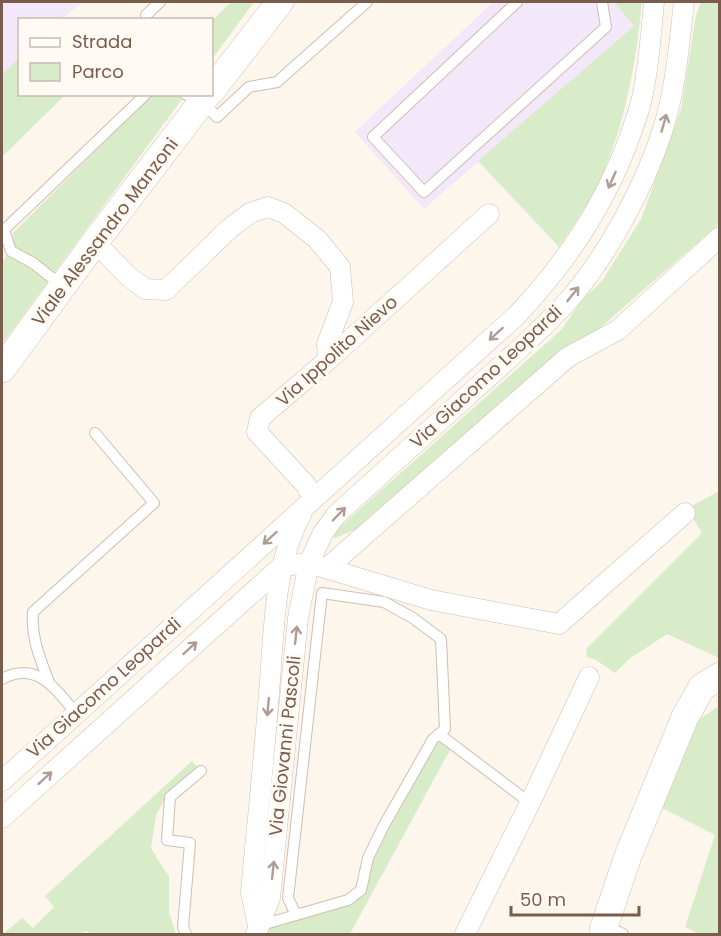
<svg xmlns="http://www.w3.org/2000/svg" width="721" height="936" font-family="Poppins,sans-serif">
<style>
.education{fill:#f3e8fa}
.green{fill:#d8ecc9}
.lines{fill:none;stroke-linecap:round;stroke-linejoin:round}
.lane-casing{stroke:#d1beb0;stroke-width:12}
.street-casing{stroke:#d1beb0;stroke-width:21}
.secondary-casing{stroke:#d6c0b0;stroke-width:28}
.lane{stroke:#fff;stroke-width:10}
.street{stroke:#fff;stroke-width:20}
.secondary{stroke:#fff;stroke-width:27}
.oneway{stroke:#af9d94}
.labels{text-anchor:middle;stroke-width:6;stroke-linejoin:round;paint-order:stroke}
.street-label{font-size:18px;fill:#7a5c4d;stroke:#fffaf3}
</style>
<rect width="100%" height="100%" fill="#fdf6ec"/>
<g class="education">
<polygon points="2,2 83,2 61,19 20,20 19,58 2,74"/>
<polygon points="493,2 614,2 634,26 424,209 355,132"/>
</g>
<g class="green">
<polygon points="231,2 254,2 212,59 212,21"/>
<path d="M614,2H642C636,62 626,120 602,176C591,201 574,224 559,247L478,161L634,26Z"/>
<polygon points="701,2 719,2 719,224 593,334 359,528 335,538 332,534 561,330 581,301 602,281 641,219 681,109 696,15"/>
<polygon points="19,58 20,94 65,95 2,157 2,74"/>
<polygon points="151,95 185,95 2,344 2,262 14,247 13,233"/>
<polygon points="719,491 719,656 717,657 667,634 629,659 615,673 596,660 587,657 586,649 702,533 694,520 692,506"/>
<polygon points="719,706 719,934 699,934 685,927 715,835 662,808 694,723"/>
<polygon points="438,737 452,746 350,934 263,934 264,929 361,895 370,861"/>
<path d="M192,761L198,768L168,794L156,815L151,848C157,857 162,868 169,876V912L176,934H91L87,931L78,934H3L22,918L33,928L54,907L45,896Z"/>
</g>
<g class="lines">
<defs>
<g id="lane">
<polyline points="517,2 373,137 424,192 606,27 602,2"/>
<polyline points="146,15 160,2"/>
<polyline points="185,94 203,102 217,117 249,87 277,82 367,2"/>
<polyline points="62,286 33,263 11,251 4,230 146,94"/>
<path d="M2,679C37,660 55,689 76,713"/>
<path d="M49,682C40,659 31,637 33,612L154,503L95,433"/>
<polyline points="439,734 530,803"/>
<polyline points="258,926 348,900 361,890 368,858 383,827 433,739 445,729 441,639 413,618 384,602 322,593 288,898 296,915"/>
<polyline points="603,930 619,932 623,934"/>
<polyline points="186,934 183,927 190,843 167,840 170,797 201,771"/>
</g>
<g id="street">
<polyline points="95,242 128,276 145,289 166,290 230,228 250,213 268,207 284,213 317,239 340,267 343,302 327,344 328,360"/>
<polyline points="313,499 306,485 257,432 260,418 328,360 489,214"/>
<polyline points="327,568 568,357 618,330 720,237"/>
<path d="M2,781L517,315C567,262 607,202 631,133C635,121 640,109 642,98C649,66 651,33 654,2"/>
<polyline points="2,818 282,566 309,563 431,600 559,624 685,513"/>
<path d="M258,926L251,892C257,826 264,759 269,693C274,636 273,566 301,515"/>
<path d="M256,934L270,898L298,618L309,563L323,533L336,515C379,476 422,437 464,399C499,367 535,337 567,302C606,258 644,188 662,132C676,89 679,45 684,2"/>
<polyline points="465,934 530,803 589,677"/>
</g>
<g id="secondary">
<polyline points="212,90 280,2"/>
<polyline points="2,369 95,242 208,94"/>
<polyline points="603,934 603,930 628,856 685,717 702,687 720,676"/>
</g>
</defs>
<use href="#lane" class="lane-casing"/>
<use href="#street" class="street-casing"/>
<use href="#secondary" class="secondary-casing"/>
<use href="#lane" class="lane"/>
<use href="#street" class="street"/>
<use href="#secondary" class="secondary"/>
</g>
<defs><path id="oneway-shaft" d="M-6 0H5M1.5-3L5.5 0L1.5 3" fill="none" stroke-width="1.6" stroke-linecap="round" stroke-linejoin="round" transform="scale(1.5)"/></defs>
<g class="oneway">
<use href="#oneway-shaft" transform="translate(664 123) rotate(-74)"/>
<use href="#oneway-shaft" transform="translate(612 180) rotate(114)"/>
<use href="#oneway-shaft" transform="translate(573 294) rotate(-51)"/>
<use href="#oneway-shaft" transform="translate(496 334) rotate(138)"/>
<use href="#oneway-shaft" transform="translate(339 514) rotate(-46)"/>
<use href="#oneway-shaft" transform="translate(270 538) rotate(138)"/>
<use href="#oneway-shaft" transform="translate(296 635) rotate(-84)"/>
<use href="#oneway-shaft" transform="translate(190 648) rotate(-42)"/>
<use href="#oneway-shaft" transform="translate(268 707) rotate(95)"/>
<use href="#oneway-shaft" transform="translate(45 778) rotate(-42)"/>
<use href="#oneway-shaft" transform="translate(273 870) rotate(-84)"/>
</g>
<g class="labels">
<g class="street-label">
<text transform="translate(105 232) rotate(-53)" y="6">Viale Alessandro Manzoni</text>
<text transform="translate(337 351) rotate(-42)" y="6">Via Ippolito Nievo</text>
<text transform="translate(486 377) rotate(-43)" y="6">Via Giacomo Leopardi</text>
<text transform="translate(104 688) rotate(-42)" y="6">Via Giacomo Leopardi</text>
<text transform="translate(285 746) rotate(-84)" y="6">Via Giovanni Pascoli</text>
</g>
</g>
<rect width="721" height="936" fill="none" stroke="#7a5c4d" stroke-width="6"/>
<rect x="18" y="18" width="195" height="78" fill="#fffaf3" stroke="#cabbb1" stroke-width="1.5"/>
<rect x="30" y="38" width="30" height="9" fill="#ffffff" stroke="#cabbb1" stroke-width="1.5"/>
<text x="72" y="48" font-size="18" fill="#7a5c4d">Strada</text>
<rect x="30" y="63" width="30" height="18" fill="#d8ecc9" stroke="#cabbb1" stroke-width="1.5"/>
<text x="72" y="78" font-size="18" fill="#7a5c4d">Parco</text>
<path d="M511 906v9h128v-9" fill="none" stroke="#7a5c4d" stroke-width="3"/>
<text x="520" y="906" font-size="18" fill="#7a5c4d" stroke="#fffaf3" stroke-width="4.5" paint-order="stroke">50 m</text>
</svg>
